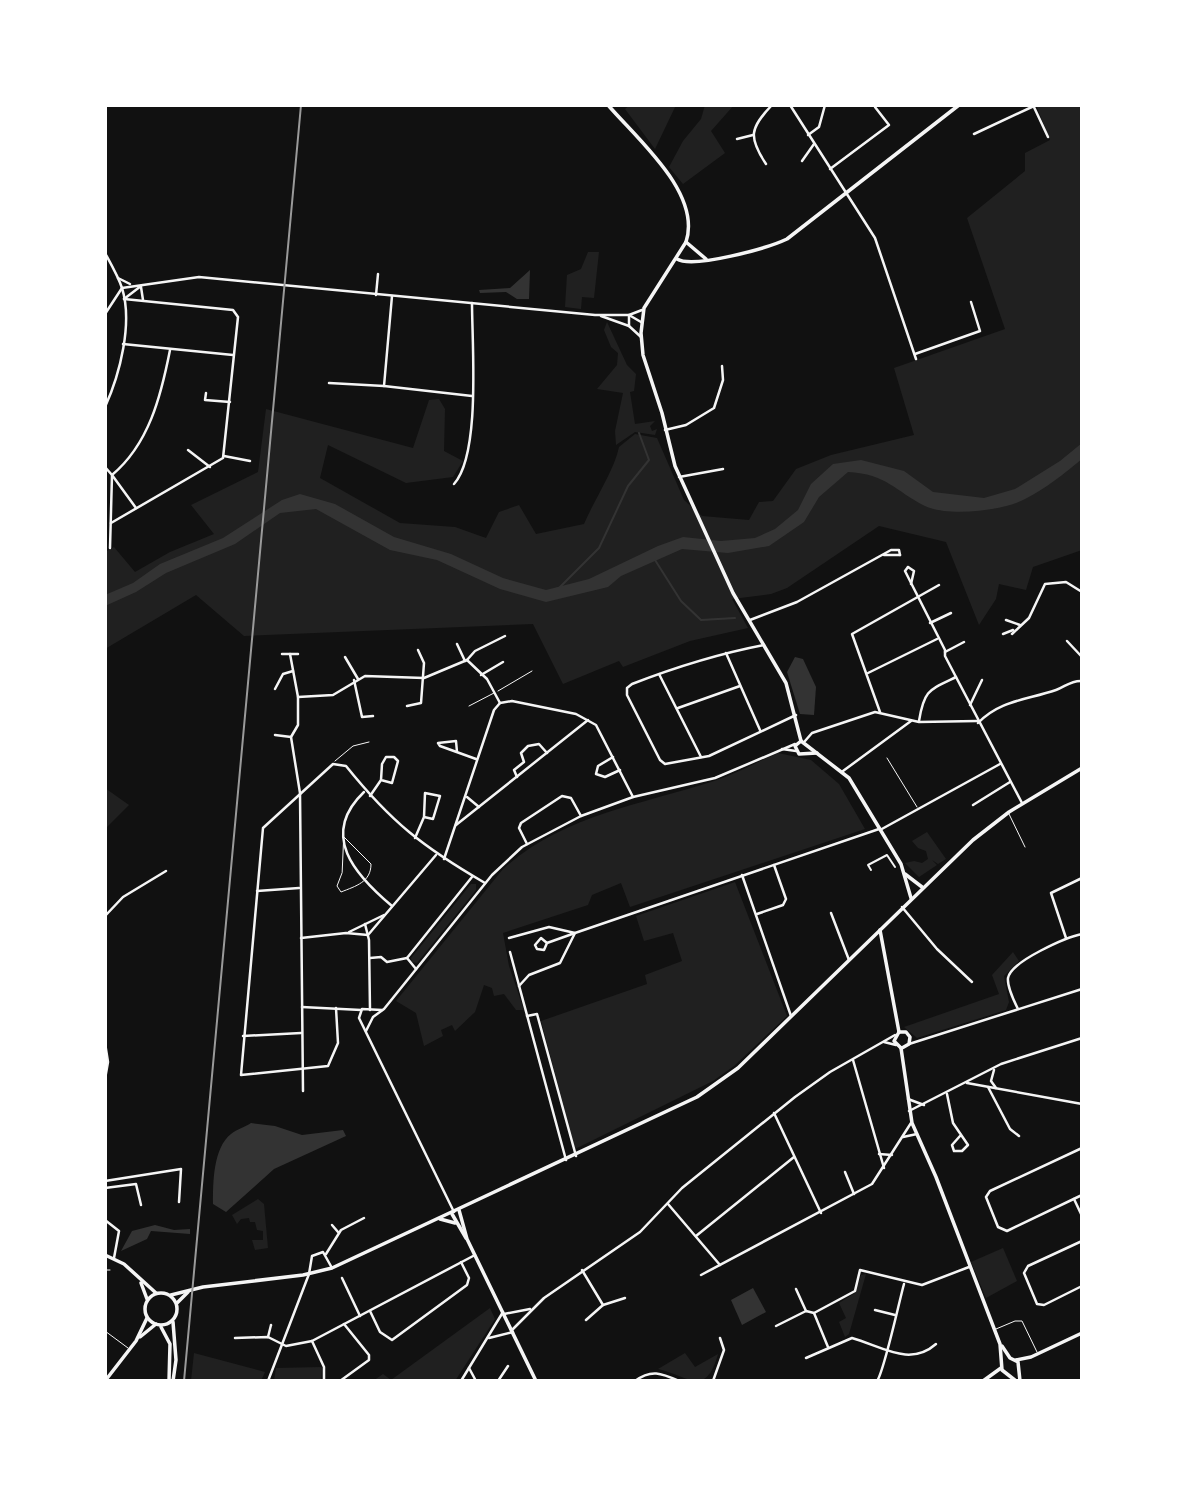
<svg xmlns="http://www.w3.org/2000/svg" width="1187" height="1486" font-family="Helvetica,sans-serif">
<style>
.green{fill:#202020}
.water{fill:#333}
.lines{fill:none;stroke-linecap:round;stroke-linejoin:round}
.stream{stroke:#333;stroke-width:2}
.service{stroke:#f5f5f5;stroke-width:1}
.pedestrian{stroke:#f5f5f5;stroke-width:2}
.minor{stroke:#f5f5f5;stroke-width:2.5}
.tertiary{stroke:#f5f5f5;stroke-width:3.5}
.secondary{stroke:#f5f5f5;stroke-width:3.5}
.rail{stroke:#9a9a9a;stroke-width:2}
</style>
<rect width="100%" height="100%" fill="#111"/>
<g class="green">
<polygon points="630,105 676,105 655,149 625,109"/>
<polygon points="705,105 734,105 711,131 725,153 683,184 669,167 683,141 701,119"/>
<path d="M1036,105H1082V550L1033,567L1026,590L999,584L996,599L979,625L946,542L879,526L787,588L771,594L732,599L748,628L690,641L623,667L619,661L563,684L533,624L244,636L196,595L105,649L107,551L114,547L135,572L170,552L214,534L191,505L258,472L266,409L413,448L429,400L439,399L445,409L444,451L463,461L453,477L406,483L328,445L320,478L400,523L455,527L486,538L499,512L519,505L536,534L584,524C594,500 614,471 619,447L635,434L657,438L684,500L702,516L749,520L759,502L773,501L796,469L831,455L914,435L894,368L1005,329L967,218L1025,171V153L1050,140Z"/>
<polygon points="588,252 599,252 594,298 582,297 581,309 565,307 567,275 581,269"/>
<polygon points="607,322 627,365 636,374 634,391 630,392 635,424 655,421 650,426 652,431 657,429 655,435 635,432 616,445 615,431 623,393 597,389 617,365 618,353 611,347 604,330"/>
<path d="M778,753L811,760L839,784L865,829L630,907L621,883L592,895L588,905L503,933L509,966L524,1010H516L504,994L494,996L492,988L484,985L475,1012L455,1031L452,1025L441,1030L443,1036L424,1046L416,1013L396,1001L503,869C563,815 640,805 714,781C736,774 757,762 778,753Z"/>
<polygon points="105,788 129,805 105,829"/>
<polygon points="927,832 946,859 938,864 932,860 937,865 919,877 905,863 914,861 922,863 928,859 926,851 918,848 912,841"/>
<polygon points="735,882 787,1016 734,1066 713,1081 575,1149 541,1021 647,984 645,975 682,961 673,933 644,941 636,916"/>
<polygon points="471,884 476,884 476,890 417,963 412,962 411,958"/>
<polygon points="1013,952 1019,961 1004,976 1009,1002 1006,1010 917,1038 904,1027 999,994 992,975"/>
<polygon points="258,1199 264,1204 268,1248 255,1250 252,1240 263,1240 263,1231 257,1230 255,1222 250,1222 249,1218 241,1219 237,1224 232,1215"/>
<polygon points="1003,1248 1017,1281 986,1298 971,1262"/>
<polygon points="866,1274 849,1334 845,1337 839,1322 846,1318 839,1303 855,1293 861,1275"/>
<polygon points="490,1308 495,1319 455,1381 373,1381 383,1374 391,1380"/>
<polygon points="194,1353 265,1372 261,1381 191,1381"/>
<path d="M685,1353L695,1367L718,1354C706,1398 688,1376 658,1369Z"/>
<polygon points="322,1367 321,1381 274,1381 276,1368"/>
</g>
<g class="water">
<polygon points="530,270 529,299 517,299 506,292 480,293 479,290 510,288"/>
<path d="M1082,443V459C1065,473 1045,489 1025,499C1003,511 948,517 925,506C895,491 887,474 848,472L819,497L804,522L769,546L728,553L682,549L621,576L608,587L546,602L500,589L437,560L390,550L316,509L280,513L235,544L166,573L136,592L105,606V595L133,583L160,564L223,538L282,500L300,494L335,504L394,537L451,554L503,578L546,590L589,579L658,546L683,537L721,541L755,538L775,529L798,510L811,484L833,464L861,460L904,471L933,492L984,498L1015,489L1060,461Z"/>
<polygon points="795,657 803,659 816,687 814,715 800,714 787,672"/>
<path d="M251,1123L275,1126L302,1135L343,1130L346,1136L274,1169L226,1212L213,1204C213,1183 213,1148 231,1134C237,1129 245,1127 251,1123Z"/>
<polygon points="155,1225 174,1230 190,1229 190,1234 151,1231 147,1239 121,1251 132,1231"/>
<polygon points="753,1288 766,1312 742,1325 731,1300"/>
</g>
<g class="lines">
<g class="stream">
<polyline points="655,560 681,601 701,620 735,618"/>
<polyline points="560,587 599,548 628,486 649,460 639,433"/>
</g>
<g class="service">
<polyline points="498,691 532,671"/>
<polyline points="469,706 494,693"/>
<polyline points="887,758 917,807"/>
<polyline points="335,761 353,746 369,742"/>
<polyline points="1009,814 1025,847"/>
<path d="M344,837L371,864C371,882 356,886 341,892L337,886L342,873Z"/>
<polyline points="105,1270 110,1270"/>
<polyline points="996,1329 1015,1321 1022,1321 1037,1352"/>
<polyline points="105,1331 128,1348"/>
</g>
<polyline class="pedestrian" points="871,870 868,865 887,855 895,867"/>
<g class="minor">
<polyline points="790,105 875,238 916,359"/>
<polyline points="1033,105 1048,137"/>
<polyline points="974,134 1034,106"/>
<polyline points="808,135 819,127 825,105"/>
<polyline points="737,139 753,135"/>
<polyline points="802,161 814,144"/>
<path d="M766,164C748,137 750,128 772,105"/>
<polyline points="830,169 889,125 875,107"/>
<path d="M105,253C111,264 118,276 122,288C133,323 120,374 105,407"/>
<polyline points="118,278 130,284"/>
<polyline points="141,287 143,300"/>
<polyline points="122,288 199,277 595,315 629,315 641,322"/>
<polyline points="376,295 378,274"/>
<polyline points="392,296 384,386 472,396"/>
<polyline points="124,299 141,286"/>
<polyline points="105,314 122,288"/>
<polyline points="601,316 629,326 641,337"/>
<polyline points="629,326 629,315 642,310"/>
<polyline points="123,344 233,355"/>
<polyline points="915,354 980,331 971,302"/>
<polyline points="329,383 384,386"/>
<polyline points="206,393 205,400 230,402"/>
<polyline points="665,430 686,425 714,408 723,380 722,366"/>
<polyline points="188,450 210,467"/>
<polyline points="224,456 250,461"/>
<polyline points="105,467 112,475 110,548"/>
<polyline points="679,477 723,469"/>
<path d="M454,484C481,454 472,345 472,303"/>
<path d="M136,508L112,475C149,444 161,396 170,350"/>
<polyline points="111,523 223,458 238,317 233,310 124,299"/>
<polyline points="884,555 900,555"/>
<polyline points="908,567 905,571 945,650 945,656 1022,803"/>
<polyline points="908,567 914,571 911,584"/>
<polyline points="750,620 797,602 891,550 899,550 900,555"/>
<polyline points="1006,620 1020,625"/>
<polyline points="930,623 951,613"/>
<polyline points="1003,634 1013,630"/>
<polyline points="1012,634 1029,618 1045,584 1066,582 1082,592"/>
<polyline points="1067,641 1082,657"/>
<polyline points="457,644 465,661"/>
<path d="M764,645C717,654 676,667 632,684L627,688V695L660,760L665,764L709,756L796,715"/>
<polyline points="945,652 964,642"/>
<polyline points="726,653 760,730"/>
<polyline points="282,654 290,654"/>
<polyline points="298,654 290,654 298,697 298,725 291,737 300,793 303,1091"/>
<polyline points="345,657 358,679"/>
<polyline points="467,660 475,651 505,636"/>
<polyline points="868,673 937,639"/>
<polyline points="659,674 701,757"/>
<polyline points="481,675 503,662"/>
<polyline points="354,680 362,717 373,716"/>
<polyline points="275,689 283,674 293,671"/>
<polyline points="298,697 333,695 365,676 424,678 467,660 487,679 500,703"/>
<polyline points="500,703 512,701 576,714 596,725 633,797"/>
<polyline points="970,705 982,680"/>
<polyline points="407,706 421,703 424,663 418,650"/>
<polyline points="678,708 740,686"/>
<polyline points="880,712 852,634 939,585"/>
<path d="M919,721C924,690 929,690 956,677"/>
<path d="M978,723C1000,700 1027,700 1056,690C1065,687 1071,680 1082,681"/>
<polyline points="275,735 291,737"/>
<polyline points="805,741 812,733 875,712 919,722 977,721"/>
<polyline points="782,749 796,751"/>
<polyline points="457,752 456,741 438,743 440,746 476,759"/>
<polyline points="613,757 598,766 596,774 605,777 620,770"/>
<polyline points="843,771 911,721"/>
<polyline points="517,777 514,770 524,762 521,753 528,746 539,744 547,753"/>
<path d="M364,792C319,835 355,875 392,906"/>
<polyline points="370,796 381,780 382,764 386,757 394,757 398,761 392,783 381,780"/>
<polyline points="467,797 479,807"/>
<polyline points="973,805 1010,782"/>
<polyline points="456,825 588,720"/>
<polyline points="880,830 1000,764"/>
<polyline points="415,838 424,817 425,793 440,796 433,819 424,817"/>
<polyline points="527,844 519,828 521,823 562,796 571,798 581,816"/>
<polyline points="444,859 494,710 500,703"/>
<polyline points="742,875 791,1016"/>
<polyline points="257,891 299,888"/>
<polyline points="902,907 937,949 972,982"/>
<polyline points="831,913 849,960"/>
<polyline points="757,914 783,905 786,899 774,865"/>
<polyline points="105,916 123,897 166,871"/>
<polyline points="365,924 369,940 370,1010"/>
<polyline points="349,932 384,915"/>
<polyline points="301,938 346,933 368,935 436,855"/>
<polyline points="509,938 549,927 575,933 547,943 544,950 537,949 535,945 541,938 547,943"/>
<polyline points="1066,938 1051,893 1082,878"/>
<polyline points="510,952 566,1160"/>
<polyline points="370,958 381,957 387,962 407,958"/>
<polyline points="416,969 407,958 472,877"/>
<polyline points="519,986 529,975 560,963 575,933 879,829"/>
<polyline points="302,1007 361,1010"/>
<path d="M336,1008L338,1043L328,1066L241,1075L263,828L333,764L346,766C391,822 423,847 485,883"/>
<path d="M1018,1009C1014,1001 1007,986 1008,978C1011,961 1067,937 1082,934"/>
<polyline points="382,1010 362,1009 359,1018 454,1212"/>
<polyline points="527,1016 537,1014 576,1156"/>
<polyline points="366,1031 373,1017 384,1009 492,875 522,847 581,816 633,797 715,778 795,744"/>
<polyline points="243,1036 301,1033"/>
<polyline points="884,1042 896,1045"/>
<polyline points="105,1043 108,1062 105,1079"/>
<polyline points="909,1044 1082,989"/>
<polyline points="853,1060 884,1168"/>
<polyline points="994,1070 991,1081 996,1088"/>
<polyline points="967,1083 1082,1104"/>
<polyline points="988,1087 1010,1129 1019,1136"/>
<polyline points="947,1094 953,1123 968,1145 962,1151 954,1151 952,1145 960,1136"/>
<polyline points="908,1099 924,1105"/>
<polyline points="909,1111 1001,1064 1082,1038"/>
<polyline points="774,1113 821,1213"/>
<polyline points="903,1137 917,1134"/>
<polyline points="1082,1148 990,1191 986,1197 998,1227 1007,1231 1082,1195"/>
<polyline points="879,1154 892,1155"/>
<polyline points="845,1172 854,1194"/>
<polyline points="105,1181 181,1169 179,1202"/>
<polyline points="105,1188 136,1184 141,1205"/>
<polyline points="1074,1199 1082,1216"/>
<polyline points="668,1204 720,1265"/>
<polyline points="105,1220 119,1231 114,1258"/>
<polyline points="332,1225 338,1232"/>
<polyline points="696,1236 794,1157"/>
<polyline points="1082,1241 1028,1266 1024,1273 1037,1304 1044,1305 1082,1286"/>
<polyline points="326,1254 341,1230 364,1218"/>
<polyline points="582,1270 603,1305 586,1320"/>
<polyline points="701,1275 872,1184 911,1123"/>
<polyline points="342,1278 360,1316"/>
<polyline points="796,1289 806,1311"/>
<polyline points="603,1305 625,1298"/>
<polyline points="875,1310 895,1315"/>
<polyline points="370,1311 380,1332 392,1340 467,1285 469,1278 461,1262"/>
<polyline points="504,1314 530,1309"/>
<polyline points="776,1326 806,1311 814,1313"/>
<polyline points="512,1330 544,1298 640,1232 682,1188 795,1097 830,1072 895,1035"/>
<polyline points="268,1337 271,1325"/>
<polyline points="235,1338 268,1337 286,1346 312,1341 475,1255"/>
<polyline points="489,1338 513,1332"/>
<polyline points="312,1341 324,1367 324,1381"/>
<polyline points="828,1347 814,1313 855,1291 860,1270 922,1285 969,1267"/>
<path d="M806,1358L852,1338C883,1347 910,1367 936,1344"/>
<polyline points="469,1368 476,1381"/>
<polyline points="268,1381 309,1274 312,1256 323,1252 332,1268"/>
<polyline points="340,1381 369,1360 369,1355 344,1324"/>
<polyline points="461,1381 503,1312"/>
<polyline points="498,1381 508,1366"/>
<path d="M635,1381C651,1369 661,1373 679,1381"/>
<polyline points="713,1381 724,1350 720,1338"/>
<path d="M877,1381C884,1372 899,1302 904,1284"/>
</g>
<g class="tertiary">
<path d="M608,105C637,139 702,193 686,242L644,308L641,333L643,355L662,413L675,466L733,593L786,683L801,741"/>
<polyline points="686,242 706,259"/>
<path d="M677,259C693,269 768,248 787,239L959,105"/>
<polyline points="801,741 849,778 901,864 911,898"/>
<polyline points="801,741 795,746 799,754 817,753"/>
<polyline points="905,874 922,887"/>
<polyline points="880,930 899,1032"/>
<polyline points="899,1032 906,1032 910,1037 909,1044 902,1048"/>
<polyline points="899,1032 894,1041 901,1048"/>
<polyline points="901,1048 912,1123 936,1177 1000,1344 1002,1370 1016,1381"/>
<polyline points="459,1210 467,1239 536,1381"/>
<polyline points="452,1214 466,1238"/>
<polyline points="440,1219 455,1223"/>
<polyline points="140,1337 156,1324"/>
<polyline points="1002,1346 1010,1358 1018,1362 1020,1381"/>
<polyline points="1016,1360 1031,1357 1082,1333"/>
<polyline points="105,1381 136,1341 147,1318"/>
<polyline points="983,1381 1001,1368"/>
</g>
<g class="secondary">
<polyline points="105,1255 124,1264 156,1293"/>
<polyline points="141,1283 147,1299"/>
<circle cx="161" cy="1309" r="16"/>
<polyline points="171,1295 203,1287 303,1275 332,1268 697,1097 738,1068 973,840 1009,812 1082,768"/>
<polyline points="177,1303 188,1292"/>
<polyline points="161,1327 170,1344 169,1381"/>
<polyline points="173,1381 176,1360 173,1322"/>
</g>
<polyline class="rail" points="184,1381 301,105"/>
</g>
<rect width="1187" height="1486" fill="none" stroke="#ffffff" stroke-width="214"/>
</svg>
